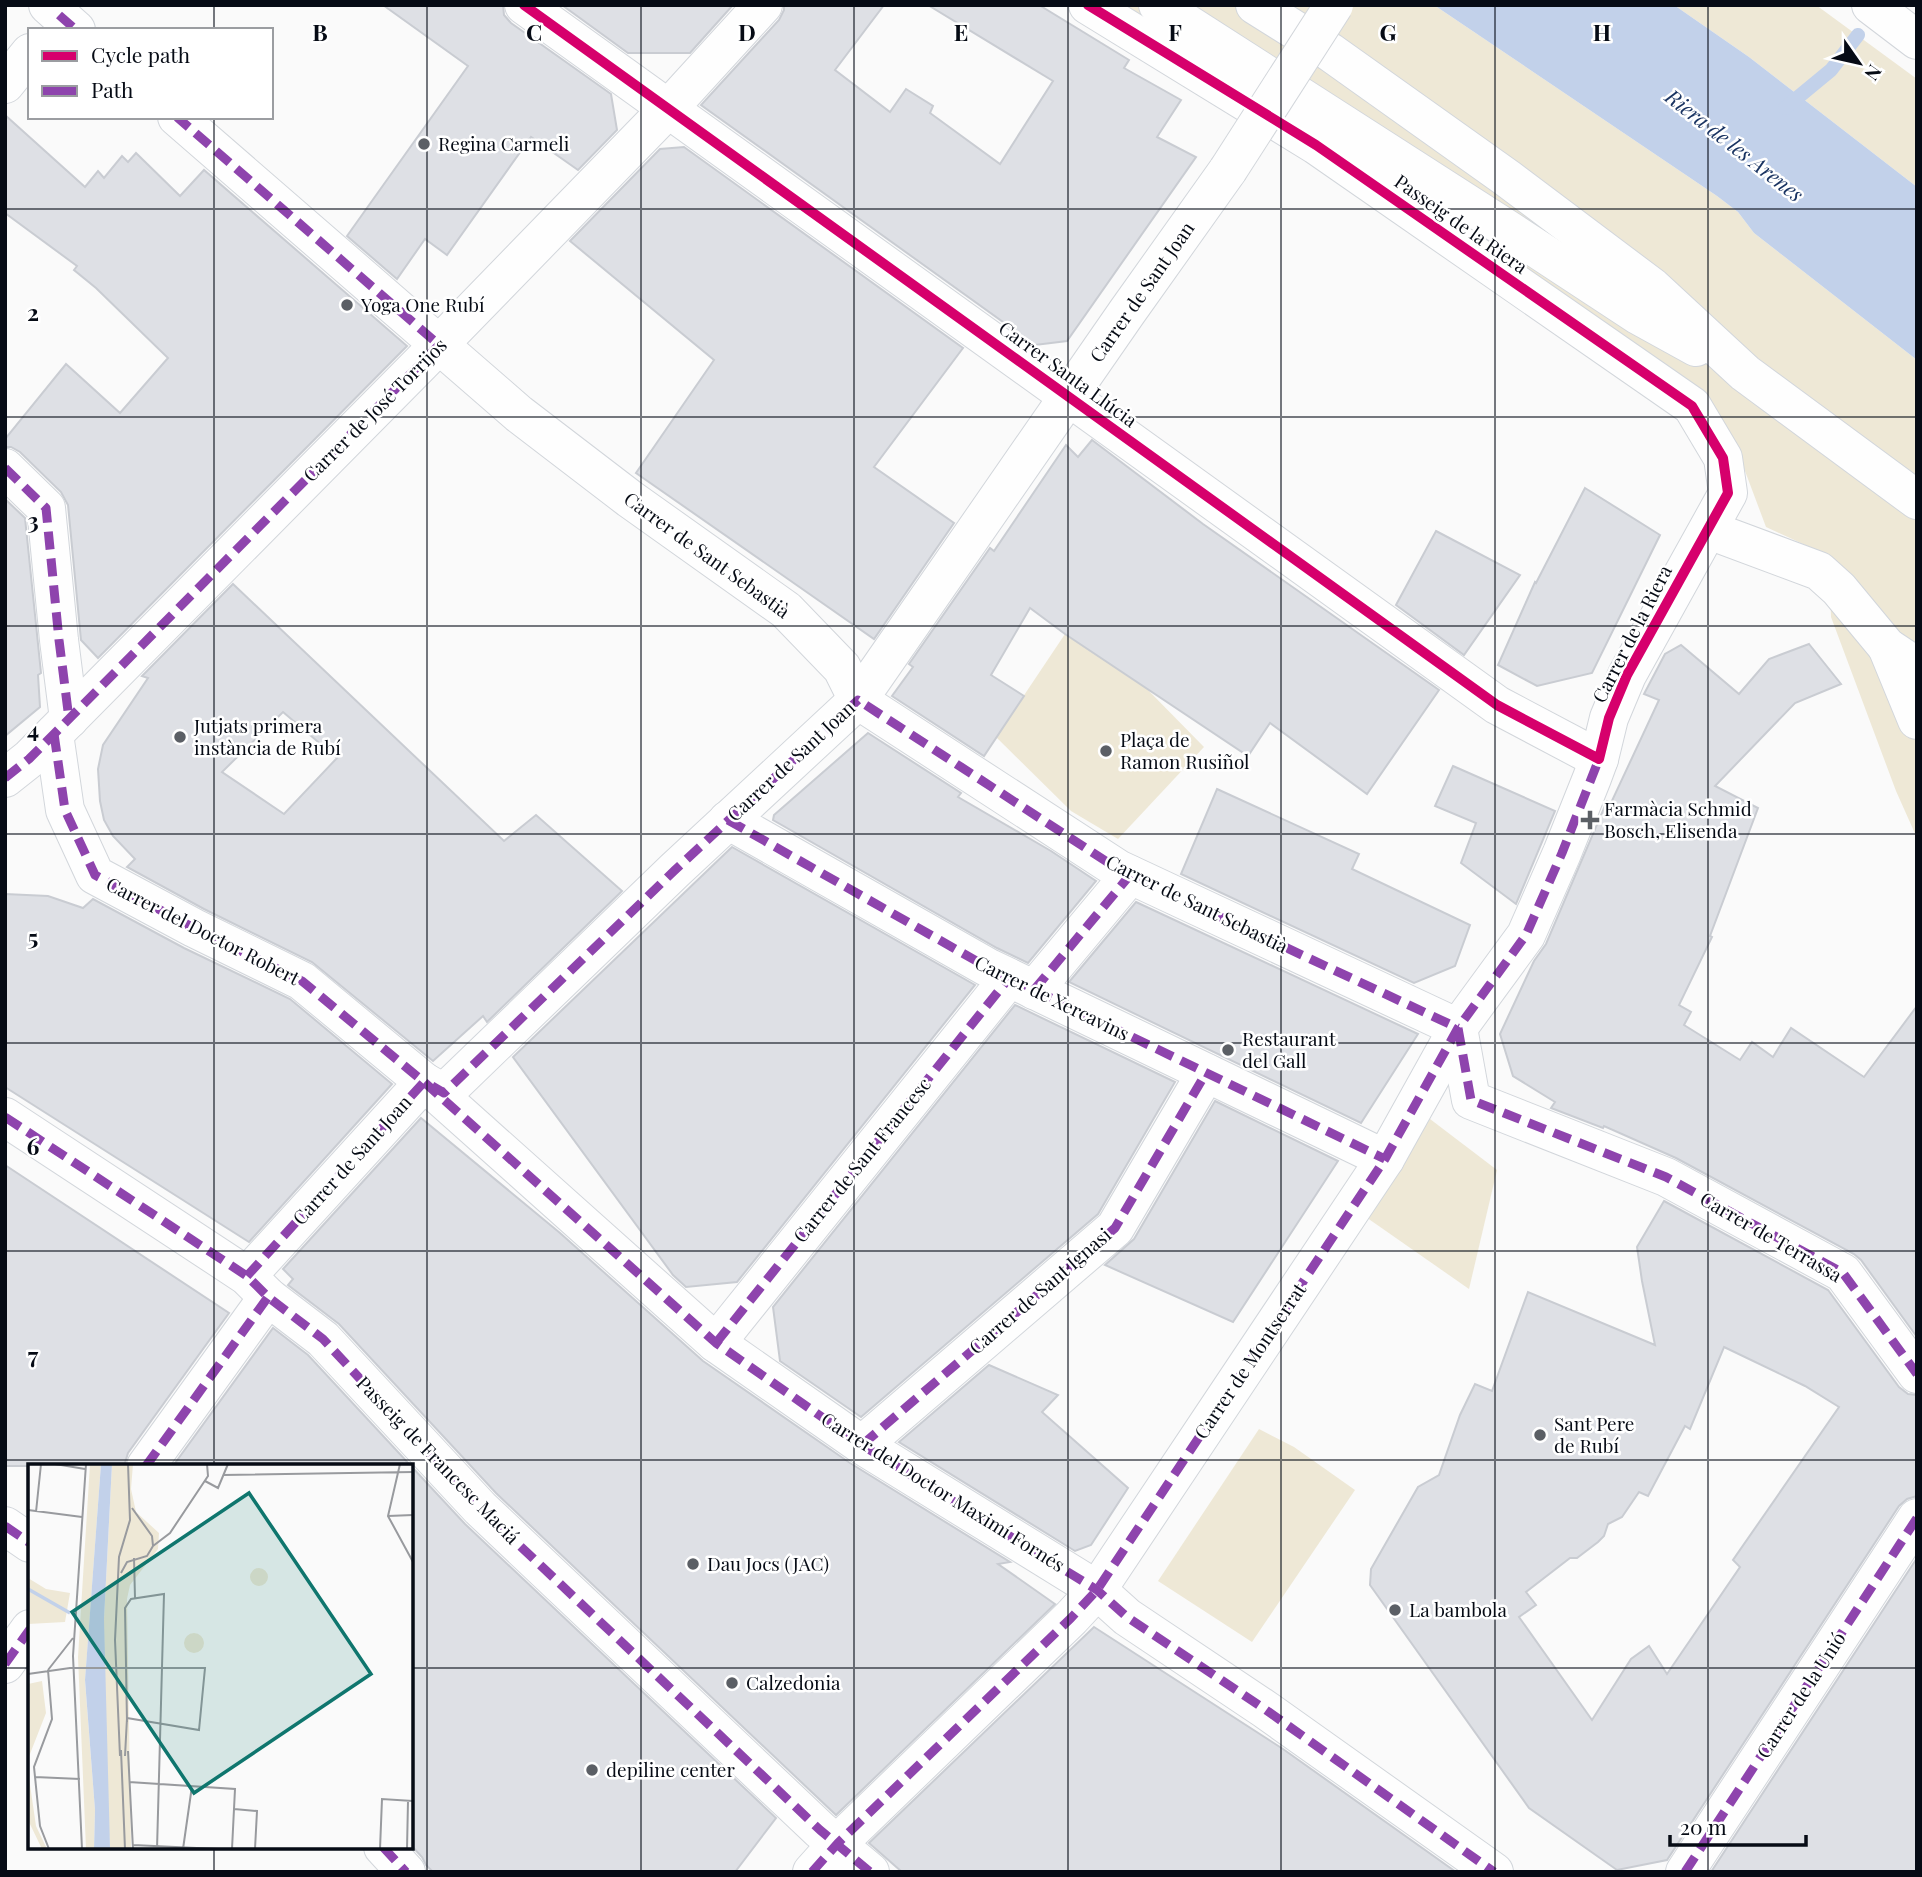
<svg xmlns="http://www.w3.org/2000/svg" width="1922" height="1877" font-family="'Playfair Display',serif">
<style>
.green{fill:#eee8d6}
.water{fill:#c2d1ea}
.lines{fill:none;stroke-linecap:round;stroke-linejoin:round}
.stream{stroke:#c2d1ea;stroke-width:14}
.building{fill:#dee0e5;stroke:#c9ccd2;stroke-width:2;fill-rule:evenodd}
.minor-casing{stroke:#d2d6db;stroke-width:40}
.major-casing{stroke:#d2d6db;stroke-width:40}
.minor{stroke:#fefefe;stroke-width:38}
.major{stroke:#fefefe;stroke-width:38}
.minor-bridge-casing{stroke:#d2d6db;stroke-width:40;stroke-linecap:butt}
.minor-bridge{stroke:#fefefe;stroke-width:38}
.quiet{stroke:#8e44ad;stroke-width:9;stroke-dasharray:18 9;stroke-linecap:butt}
.cycleway-casing{stroke:#fff;stroke-width:15}
.cycleway{stroke:#d6006c;stroke-width:10}
.grid{fill:none;stroke:#060b15;stroke-width:2;stroke-opacity:0.55}
.poi-dot{fill:#5b5f65;stroke:#fff;stroke-width:2.5}
.labels{text-anchor:middle;stroke-width:5;stroke-linejoin:round;paint-order:stroke}
.poi-label{font-size:19px;fill:#060b15;stroke:#fff;text-anchor:start}
.street-label{font-size:19px;fill:#060b15;stroke:#fff}
.water-label{font-size:21px;font-style:italic;fill:#1a3462;stroke:#fff}
.inset-river{fill:none;stroke:#c2d1ea;stroke-width:3.5}
.inset-road{fill:none;stroke:#989a9e;stroke-width:2}
.view{fill:#0f766e;fill-opacity:0.15;stroke:#0f766e;stroke-width:3.5}
.inset-edge{fill:none;stroke:#060b15;stroke-width:3.5}
.grid-label{font-size:23px;text-anchor:middle;font-weight:bold;fill:#060b15;stroke:#fff;stroke-width:5;stroke-linejoin:round;paint-order:stroke}
</style>
<rect width="100%" height="100%" fill="#fafafa"/>
<g class="green">
<polygon points="1116,5 1434,5 1717,196 1738,212 1754,233 1772,247 1917,360 1917,838 1896,791 1831,617 1829,556 1766,527 1742,463"/>
<polygon points="1674,5 1816,5 1917,79 1917,187 1749,57"/>
<polygon points="1065,634 1145,687 1204,747 1118,839 1071,811 996,737"/>
<polygon points="1430,1119 1497,1170 1469,1289 1363,1215"/>
<polygon points="1259,1429 1294,1447 1355,1490 1252,1642 1158,1581"/>
</g>
<polygon class="water" points="1434,5 1674,5 1749,57 1917,187 1917,360 1772,247 1754,233 1738,212 1717,196"/>
<g class="lines">
<polyline class="stream" points="1785,108 1831,70 1858,35"/>
</g>
<g class="building">
<polygon points="383,5 503,5 504,15 511,23 611,94 617,130 578,170 531,137 447,255 425,239 397,279 347,236 468,66"/>
<polygon points="562,5 733,5 690,53 628,53"/>
<polygon points="784,5 884,5 835,70 890,112 906,89 933,106 930,113 1000,164 1053,81 928,5 1039,5 1129,60 1124,68 1181,100 1157,137 1196,157 1067,341 1035,345 701,105 779,20 784,10"/>
<polygon points="5,115 85,187 98,171 104,178 122,156 128,162 136,153 180,196 204,170 407,346 98,658 81,640 68,505 61,492 20,452 11,447 5,447 5,439 66,364 120,413 168,358 96,288 74,270 77,266 5,213"/>
<polygon points="684,147 963,348 874,467 954,523 874,639 636,473 714,360 570,241 660,149"/>
<polygon points="1092,440 1203,524 1439,690 1367,794 1270,723 1248,756 1065,634 1030,608 991,675 1024,696 984,756 892,696 913,667 909,664 990,548 994,551 1066,445 1078,457"/>
<polygon points="1585,488 1660,535 1592,673 1537,686 1498,665 1535,582 1536,583"/>
<polygon points="5,499 25,518 41,673 38,675 40,707 5,736"/>
<polygon points="1436,531 1520,575 1464,655 1396,605"/>
<path d="M233,584L504,841L536,815L622,891L487,1022L483,1016L433,1061L312,962L204,909L127,867L135,859L113,836L104,820L100,801L98,769L103,745L148,678L142,676ZM283,712L337,758L284,814L222,772Z"/>
<polygon points="1809,644 1841,684 1795,703 1715,786 1758,808 1710,936 1712,937 1679,1005 1691,1012 1684,1025 1740,1060 1752,1042 1773,1057 1791,1028 1864,1077 1917,1006 1917,1337 1861,1260 1854,1254 1676,1158 1604,1126 1603,1128 1551,1108 1555,1102 1513,1076 1500,1034 1534,961 1546,944 1607,801 1611,803 1659,700 1644,694 1665,654 1681,645 1739,694 1769,659"/>
<polygon points="868,733 961,793 958,797 1051,851 1096,881 1028,963 997,948 773,820 774,815"/>
<polygon points="1453,766 1555,811 1516,904 1461,863 1476,823 1435,806"/>
<polygon points="1217,789 1359,854 1352,869 1470,925 1455,966 1414,983 1181,874"/>
<polygon points="732,847 975,985 737,1282 686,1287 673,1275 513,1057"/>
<polygon points="5,894 48,896 83,908 93,899 184,948 290,999 392,1084 249,1242 5,1087"/>
<polygon points="1136,902 1418,1034 1361,1123 1069,982"/>
<polygon points="1015,1005 1175,1082 1098,1214 861,1417 780,1361 773,1307"/>
<polygon points="1215,1101 1338,1161 1233,1322 1105,1265 1134,1239"/>
<polygon points="421,1118 560,1233 703,1361 850,1463 1010,1562 998,1564 1055,1604 836,1815 496,1493 339,1324 288,1285 293,1279 283,1269"/>
<polygon points="5,1165 229,1313 128,1453 124,1466 5,1466"/>
<path d="M1664,1201L1828,1290L1899,1387L1908,1394L1917,1395V1496L1907,1499L1899,1506L1667,1860L1617,1870L1529,1808L1370,1585L1371,1569L1418,1487L1439,1475L1460,1415L1475,1384L1492,1391L1528,1292L1655,1345L1642,1281L1637,1247ZM1724,1347L1805,1386L1839,1407L1733,1560L1740,1567L1667,1674L1649,1646L1631,1659L1592,1720L1519,1617L1536,1605L1526,1592L1570,1558H1577L1598,1542L1604,1536L1608,1524L1622,1517L1639,1492L1648,1496L1685,1426L1690,1429Z"/>
<polygon points="273,1328 308,1355 411,1466 173,1466"/>
<polygon points="989,1365 1058,1395 1042,1412 1128,1488 1091,1545 1075,1551 899,1442"/>
<polygon points="411,1466 465,1524 776,1818 735,1872 433,1872 426,1865 422,1857 411,1845"/>
<polygon points="1917,1558 1917,1872 1711,1872"/>
<polygon points="1094,1627 1283,1749 1456,1872 902,1872 869,1843"/>
</g>
<g class="lines">
<defs>
<g id="minor">
<polyline points="48,5 76,30"/>
<polyline points="524,5 1497,705 1599,759"/>
<polyline points="1871,5 1917,40"/>
<polyline points="5,84 30,53"/>
<polyline points="177,117 519,414 630,499 786,610 842,668 858,700 1118,869 1458,1028"/>
<polyline points="5,468 46,508 59,640 69,719"/>
<polyline points="1709,530 1819,571 1839,589 1887,647 1917,667"/>
<polyline points="1887,647 1917,720"/>
<polyline points="54,734 65,810 95,875 194,928 302,981 424,1082 716,1343 862,1445 1097,1590 1127,1617 1266,1710 1494,1872"/>
<polyline points="5,778 29,759 421,363 668,109 763,5"/>
<polyline points="728,820 987,967 1385,1159"/>
<polyline points="1034,990 1130,875"/>
<polyline points="1458,1028 1471,1100 1666,1177 1843,1273 1917,1374"/>
<polyline points="424,1082 444,1093 675,870 858,700 1127,312 1228,170"/>
<polyline points="5,1117 247,1276 268,1297 323,1339 480,1508 820,1830 870,1872"/>
<polyline points="247,1276 424,1082"/>
<polyline points="716,1343 1009,978"/>
<polyline points="862,1445 1115,1228 1206,1073"/>
<polyline points="146,1466 268,1297"/>
<polyline points="5,1526 30,1543"/>
<polyline points="5,1664 30,1629"/>
<polyline points="383,1847 406,1872"/>
<polyline points="812,1872 838,1843 1071,1618 1097,1590 1385,1159 1458,1028 1526,935 1562,853 1592,778 1599,759 1609,718 1627,675 1728,493 1723,458 1692,406 1316,145 1088,5"/>
<polyline points="1685,1872 1917,1518"/>
</g>
<g id="major">
<polyline points="1158,5 1510,231 1638,315 1696,347"/>
<polyline points="1255,5 1330,52 1507,178 1652,287 1745,373 1917,500"/>
</g>
</defs>
<use href="#minor" class="minor-casing"/>
<use href="#major" class="major-casing"/>
<use href="#minor" class="minor"/>
<use href="#major" class="major"/>
<defs>
<polyline id="minor-bridge" points="1228,170 1334,5"/>
</defs>
<use href="#minor-bridge" class="minor-bridge-casing"/>
<use href="#minor-bridge" class="minor-bridge"/>
<g class="quiet">
<polyline points="59,15 76,30"/>
<polyline points="5,468 46,508 59,640 69,719"/>
<polyline points="54,734 65,810 95,875 194,928 302,981 424,1082 716,1343 862,1445 1097,1590 1127,1617 1266,1710 1494,1872"/>
<polyline points="5,778 29,759 54,734 439,345 177,117"/>
<polyline points="728,820 987,967 1385,1159"/>
<polyline points="1034,990 1130,875"/>
<polyline points="1458,1028 1471,1100 1666,1177 1843,1273 1917,1374"/>
<polyline points="432,1086 444,1093 675,870 858,700 1118,869 1458,1028"/>
<polyline points="5,1117 247,1276 268,1297 323,1339 480,1508 820,1830 870,1872"/>
<polyline points="247,1276 424,1082"/>
<polyline points="716,1343 1009,978"/>
<polyline points="862,1445 1115,1228 1206,1073"/>
<polyline points="146,1466 268,1297"/>
<polyline points="5,1526 30,1543"/>
<polyline points="5,1664 30,1629"/>
<polyline points="383,1847 406,1872"/>
<polyline points="812,1872 838,1843 1071,1618 1097,1590 1385,1159 1458,1028 1526,935 1562,853 1599,759"/>
<polyline points="1685,1872 1917,1518"/>
</g>
<defs>
<polyline id="cycleway" points="524,5 1497,705 1599,759 1609,718 1627,675 1728,493 1723,458 1692,406 1316,145 1088,5"/>
</defs>
<use href="#cycleway" class="cycleway-casing"/>
<use href="#cycleway" class="cycleway"/>
</g>
<path class="grid" d="M214,5V30M427,5V1872M641,5V1872M854,5V1872M1068,5V1872M1281,5V1872M1495,5V1872M1708,5V1872M214,117V1466M5,209H1917M5,417H1917M5,626H1917M5,834H1917M5,1043H1917M5,1251H1917M5,1460H1917M5,1668H30M411,1668H1917M214,1847V1872"/>
<g class="poi-dot">
<circle cx="424" cy="144" r="7"/>
<circle cx="347" cy="305" r="7"/>
<circle cx="180" cy="737" r="7"/>
<circle cx="1106" cy="751" r="7"/>
<path d="M1586.5 809.5h7v7h7v7h-7v7h-7v-7h-7v-7h7z"/>
<circle cx="1228" cy="1050" r="7"/>
<circle cx="1540" cy="1435" r="7"/>
<circle cx="693" cy="1564" r="7"/>
<circle cx="1395" cy="1610" r="7"/>
<circle cx="732" cy="1683" r="7"/>
<circle cx="592" cy="1770" r="7"/>
</g>
<g class="labels">
<g class="poi-label">
<text x="438" y="151">Regina Carmeli</text>
<text x="361" y="312">Yoga One Rubí</text>
<text x="194" y="733">Jutjats primera<tspan x="194" dy="22">instància de Rubí</tspan></text>
<text x="1120" y="747">Plaça de<tspan x="1120" dy="22">Ramon Rusiñol</tspan></text>
<text x="1604" y="816">Farmàcia Schmid<tspan x="1604" dy="22">Bosch, Elisenda</tspan></text>
<text x="1242" y="1046">Restaurant<tspan x="1242" dy="22">del Gall</tspan></text>
<text x="1554" y="1431">Sant Pere<tspan x="1554" dy="22">de Rubí</tspan></text>
<text x="707" y="1571">Dau Jocs (JAC)</text>
<text x="1409" y="1617">La bambola</text>
<text x="746" y="1690">Calzedonia</text>
<text x="606" y="1777">depiline center</text>
</g>
<g class="street-label">
<text transform="translate(1461 224) rotate(35)" y="7">Passeig de la Riera</text>
<text transform="translate(1142 292) rotate(-55)" y="7">Carrer de Sant Joan</text>
<text transform="translate(1068 374) rotate(36)" y="7">Carrer Santa Llúcia</text>
<text transform="translate(375 410) rotate(-45)" y="7">Carrer de José Torrijos</text>
<text transform="translate(707 555) rotate(36)" y="7">Carrer de Sant Sebastià</text>
<text transform="translate(1632 634) rotate(-63)" y="7">Carrer de la Riera</text>
<text transform="translate(791 761) rotate(-43)" y="7">Carrer de Sant Joan</text>
<text transform="translate(1197 904) rotate(26)" y="7">Carrer de Sant Sebastià</text>
<text transform="translate(203 931) rotate(27)" y="7">Carrer del Doctor Robert</text>
<text transform="translate(1052 998) rotate(26)" y="7">Carrer de Xercavins</text>
<text transform="translate(352 1160) rotate(-48)" y="7">Carrer de Sant Joan</text>
<text transform="translate(862 1160) rotate(-51)" y="7">Carrer de Sant Francesc</text>
<text transform="translate(1771 1237) rotate(30)" y="7">Carrer de Terrassa</text>
<text transform="translate(1040 1291) rotate(-41)" y="7">Carrer de Sant Ignasi</text>
<text transform="translate(1250 1361) rotate(-56)" y="7">Carrer de Montserrat</text>
<text transform="translate(438 1460) rotate(46)" y="7">Passeig de Francesc Maciá</text>
<text transform="translate(943 1492) rotate(32)" y="7">Carrer del Doctor Maximí Fornés</text>
<text transform="translate(1801 1695) rotate(-57)" y="7">Carrer de la Unió</text>
</g>
<g class="water-label">
<text transform="translate(1734 146) rotate(38)" y="7">Riera de les Arenes</text>
</g>
</g>
<g transform="translate(28 1464)">
<rect width="385" height="385" fill="#fafafa"/>
<path d="M62,0H73L57,217L67,346L66,385H58L50,193ZM84,0H105L103,25L108,48L131,69L130,85L102,121L99,135L103,385H82L77,311L76,155ZM222 113a9 9 0 1 1 18 0a9 9 0 1 1-18 0ZM0,114L18,125L42,129L37,158L0,160ZM156 179a10 10 0 1 1 20 0a10 10 0 1 1-20 0ZM14,217L18,249L0,295V220ZM0,307L8,362L19,385H14L0,356Z" fill="#eee8d6"/>
<path d="M73,0H84L76,155L82,384L66,385L67,346L57,216Z" fill="#c2d1ea"/>
<path class="inset-river" d="M0,125L42,149"/>
<path class="inset-road" d="M27,0L57,5M372,0L360,52L385,98M195,11L385,8M177,17L190,24L200,0M0,46L54,53M8,48L13,0M360,52L385,51M125,82L142,69L180,12L179,0M106,94L107,134M93,109L99,98L119,92L125,82L124,72L104,44M20,206L24,255L6,303L12,362L21,385M20,206L45,174M0,210L42,204H177L171,266L99,254M99,258L97,144L103,135L136,130L129,385M93,286L97,385M100,287L105,385M92,292L87,176L91,93L102,56L100,0M97,292L99,254M7,313L52,315M101,318L207,325L204,385M206,345L229,347L227,385M105,381L190,385M54,385L45,192L58,0M155,385L164,322M352,385L354,335L385,337M379,385L380,337"/>
<path class="view" d="M221,29L343,210L166,329L44,148Z"/>
<rect width="385" height="385" class="inset-edge"/>
</g>
<g class="grid-label">
<text x="320" y="41">B</text>
<text x="534" y="41">C</text>
<text x="747" y="41">D</text>
<text x="961" y="41">E</text>
<text x="1175" y="41">F</text>
<text x="1388" y="41">G</text>
<text x="1602" y="41">H</text>
<text x="33" y="321">2</text>
<text x="33" y="529">3</text>
<text x="33" y="738">4</text>
<text x="33" y="946">5</text>
<text x="33" y="1155">6</text>
<text x="33" y="1364">7</text>
</g>
<rect width="1922" height="1877" fill="none" stroke="#060b15" stroke-width="14"/>
<rect x="28" y="28" width="245" height="91" fill="#ffffff" stroke="#9b9da1" stroke-width="2"/>
<rect x="42" y="51" width="35" height="10" fill="#d6006c" stroke="#9b9da1" stroke-width="2"/>
<text x="91" y="63" font-size="21" fill="#060b15">Cycle path</text>
<rect x="42" y="86" width="35" height="10" fill="#8e44ad" stroke="#9b9da1" stroke-width="2"/>
<text x="91" y="98" font-size="21" fill="#060b15">Path</text>
<g transform="translate(1859 63) rotate(124)" stroke="#ffffff" stroke-width="5" paint-order="stroke">
<path d="M0-5L12 26L0 18L-12 26Z" fill="#060b15"/>
<text y="-10" font-size="19" font-weight="bold" text-anchor="middle" fill="#060b15">N</text>
</g>
<path d="M1670 1835v10h136v-10" fill="none" stroke="#060b15" stroke-width="3.5"/>
<text x="1680" y="1835" font-size="21" fill="#060b15" stroke="#ffffff" stroke-width="5" paint-order="stroke">20 m</text>
</svg>
